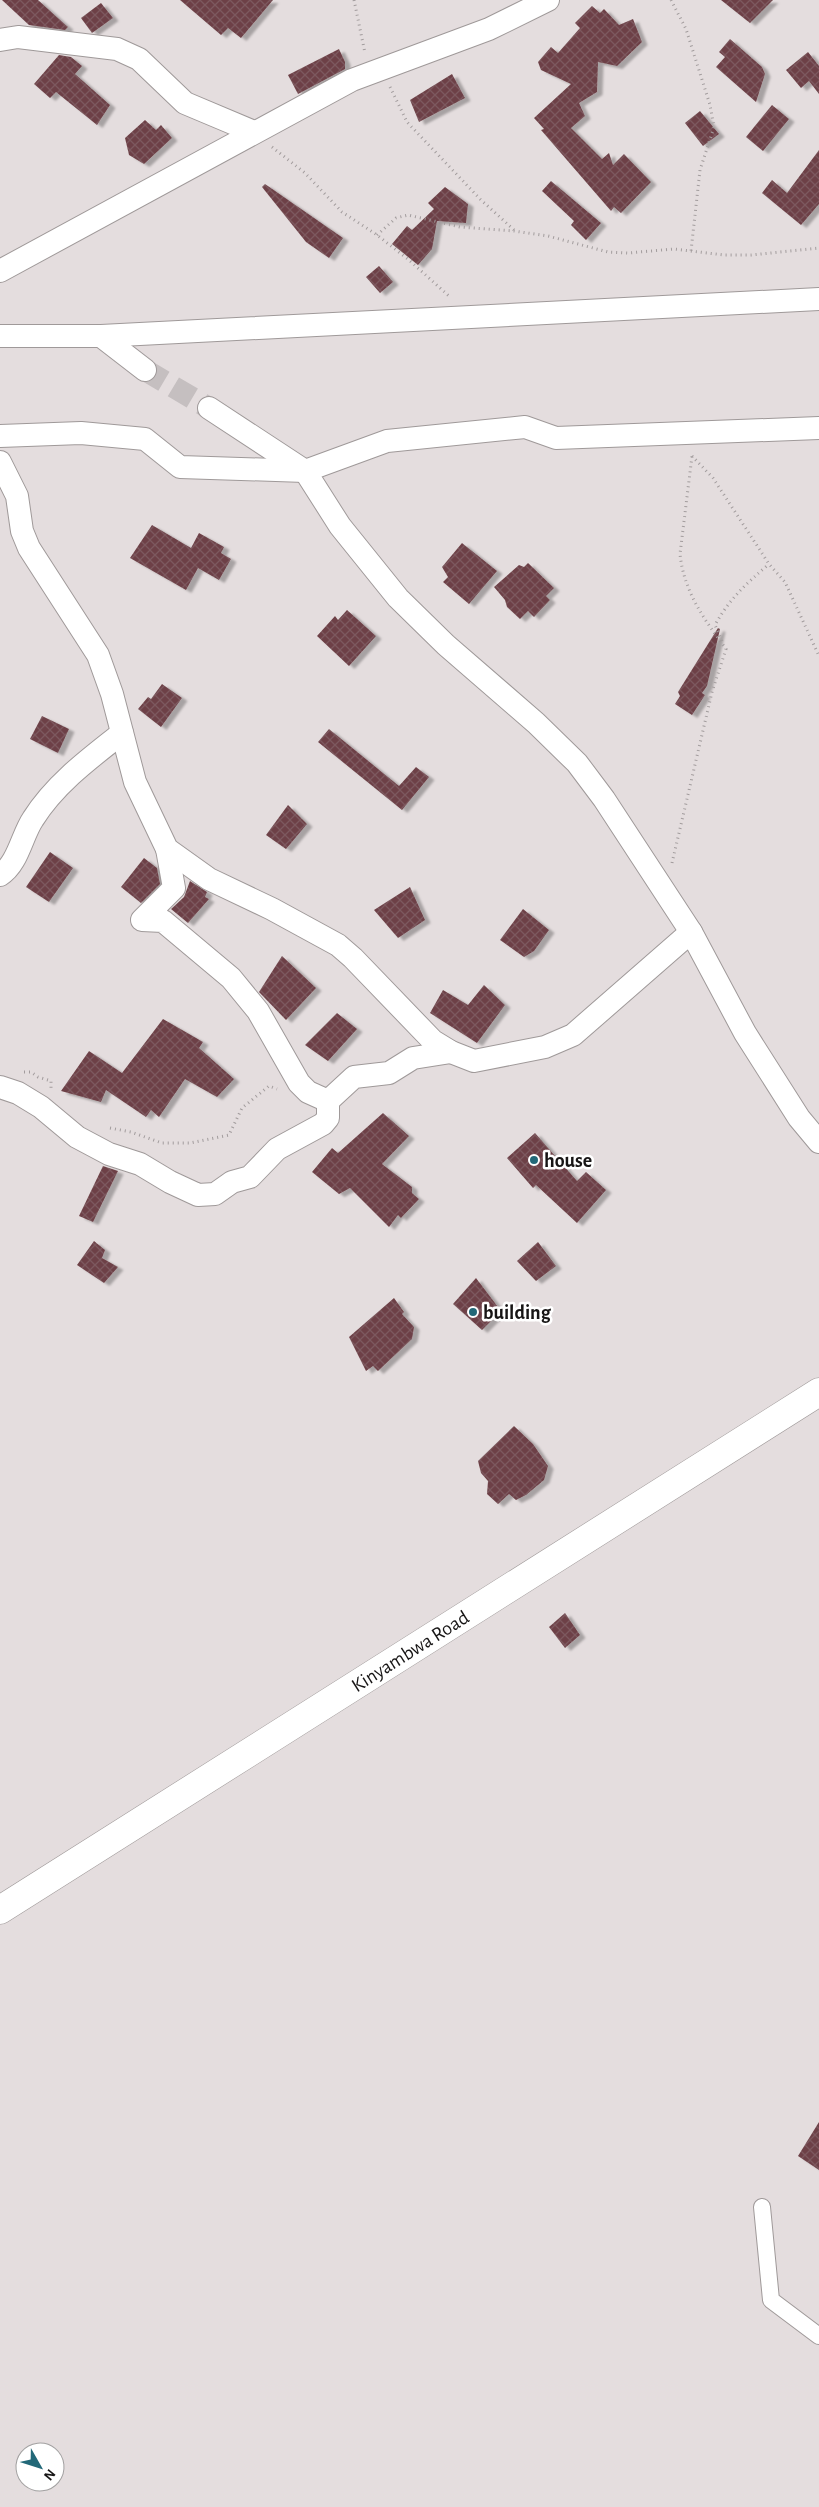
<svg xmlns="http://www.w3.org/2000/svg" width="819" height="2507" font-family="'Alegreya Sans',sans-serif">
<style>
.building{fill:url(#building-cross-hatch);filter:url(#shadow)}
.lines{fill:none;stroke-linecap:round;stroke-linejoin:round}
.minor-tunnel{stroke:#c5bfc0;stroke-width:22;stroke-dasharray:22 11;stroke-linecap:butt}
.pedestrian-casing{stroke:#9f9999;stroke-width:18}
.minor-casing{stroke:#9f9999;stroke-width:24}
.tertiary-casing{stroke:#9f9999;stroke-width:29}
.path{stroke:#a29c9d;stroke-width:3;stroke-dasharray:1 4;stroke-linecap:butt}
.pedestrian{stroke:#fff;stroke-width:16}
.minor{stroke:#fff;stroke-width:22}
.tertiary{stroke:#fff;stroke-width:28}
.poi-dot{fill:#226878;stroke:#fff;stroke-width:2}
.labels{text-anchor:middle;stroke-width:5;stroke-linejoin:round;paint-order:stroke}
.poi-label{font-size:20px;font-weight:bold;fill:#171515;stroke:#fff;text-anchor:start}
.street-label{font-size:20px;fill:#171515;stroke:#fff}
</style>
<defs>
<pattern id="building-cross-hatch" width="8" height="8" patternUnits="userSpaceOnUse" patternTransform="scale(1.25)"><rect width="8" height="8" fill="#6d4147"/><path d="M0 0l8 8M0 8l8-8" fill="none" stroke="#7c595e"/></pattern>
<filter id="shadow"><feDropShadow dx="5.5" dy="3" stdDeviation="1" flood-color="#0004"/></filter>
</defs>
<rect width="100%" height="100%" fill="#e4ddde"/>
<g class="building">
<polygon points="2,0 38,0 68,27 65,30 29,25"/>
<polygon points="180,0 273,0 241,38 228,28 221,35"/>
<polygon points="721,0 773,0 750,23"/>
<polygon points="101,3 113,18 92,33 81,18"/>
<polygon points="592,6 600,13 604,9 619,25 633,19 642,42 617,66 598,62 597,92 579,103 585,116 571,128 602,159 609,153 613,165 624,154 651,182 621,213 614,207 611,211 541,130 544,129 534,118 571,84 541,70 538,62 551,47 558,53 580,28 575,23"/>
<polygon points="730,39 762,67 765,74 756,102 716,67 725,57 719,52"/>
<polygon points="339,49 345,62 345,69 298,94 288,75"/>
<polygon points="808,52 819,66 819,94 809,81 801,88 786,70"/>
<polygon points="59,55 71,57 82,66 75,74 110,105 97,125 56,92 50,98 34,84"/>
<polygon points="452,74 465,98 419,122 410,100"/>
<polygon points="772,105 789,119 763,151 746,137"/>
<polygon points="700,111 719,134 703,146 685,123"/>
<polygon points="145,120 156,130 161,125 172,138 144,164 129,155 125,138"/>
<polygon points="819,150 819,204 801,225 762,193 772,180 787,193"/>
<polygon points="551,181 601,223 586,240 571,225 574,221 542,191"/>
<polygon points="265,184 343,238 329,258 306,242 262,187"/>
<polygon points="445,187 468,204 466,223 437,221 432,249 418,265 392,244 407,226 412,230 434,209 428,203"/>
<polygon points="379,266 393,282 380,293 366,277"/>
<polygon points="152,525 191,548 199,533 224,547 221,553 231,559 219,580 198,568 186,590 130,558"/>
<polygon points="462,543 497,571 469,604 443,582 448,577 442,567"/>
<polygon points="528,563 554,588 546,596 550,600 534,617 528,611 520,619 507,607 505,600 494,587 519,565 524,567"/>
<polygon points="347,610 376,636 349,666 317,636 335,616 338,620"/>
<polygon points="718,628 720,629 707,686 702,693 705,695 692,715 675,704 680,696 678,692"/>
<polygon points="162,684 182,698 161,727 138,709 148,697 151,699"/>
<polygon points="42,716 69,729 58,753 30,739"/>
<polygon points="329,729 399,786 416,767 429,777 402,810 318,742"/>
<polygon points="288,805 307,824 286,849 266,835"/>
<polygon points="50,852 73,868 49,902 26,887"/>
<polygon points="144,858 157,868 160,884 141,903 121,887"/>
<polygon points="190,881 207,892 205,897 209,899 188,923 171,909 184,897"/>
<polygon points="410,887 425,920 398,938 374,910"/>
<polygon points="523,909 549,930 534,951 524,957 500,940"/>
<polygon points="282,956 316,988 286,1020 259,992"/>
<polygon points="484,985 505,1005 477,1043 430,1013 443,990 468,1005"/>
<polygon points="337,1013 357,1029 328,1061 305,1045"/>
<polygon points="163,1019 203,1042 199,1048 234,1079 217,1097 185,1079 159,1117 151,1110 146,1117 106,1090 101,1102 61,1091 89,1051 122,1073"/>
<polygon points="383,1113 409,1136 382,1164 412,1187 412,1193 419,1199 401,1218 398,1215 389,1227 350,1188 339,1194 312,1172 332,1148 338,1153"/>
<polygon points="535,1133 577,1181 586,1172 606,1190 577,1223 536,1185 533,1188 507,1158"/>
<polygon points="103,1166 118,1171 93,1222 79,1216"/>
<polygon points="94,1241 105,1250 102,1258 118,1267 104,1283 77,1265"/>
<polygon points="538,1242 556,1266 536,1281 517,1261"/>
<polygon points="476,1278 501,1311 482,1330 453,1304"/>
<polygon points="394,1298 404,1312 402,1314 414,1327 412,1339 378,1371 373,1366 366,1371 349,1337"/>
<polygon points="514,1426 533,1444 548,1466 544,1480 526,1495 516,1500 509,1494 498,1504 487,1494 488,1481 481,1473 478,1461"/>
<polygon points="565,1613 580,1635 565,1648 549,1627"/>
<polygon points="819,2122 819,2170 798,2156"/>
</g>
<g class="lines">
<polyline class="minor-tunnel" points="145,370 209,408"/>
<defs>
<polyline id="pedestrian" points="762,2207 771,2300 819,2336"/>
<g id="minor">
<polyline points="0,40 18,37 117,49 139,59 185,103 254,132"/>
<polyline points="0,271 352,80 489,29 548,0"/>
<polyline points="0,336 101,336 819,299"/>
<polyline points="101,336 145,370"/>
<polyline points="209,408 305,471 340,526 398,598 446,645 536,723 577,763 604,799 691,932 745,1033 799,1118 819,1142"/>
<polyline points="0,436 81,433 145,439 180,467 305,471 387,441 525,427 556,438 819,428"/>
<polyline points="0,462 17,496 22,531 29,548 98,655 112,694 135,782 167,849 209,879 272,909 338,945 353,958 433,1041 451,1052 474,1061 545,1047 573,1035 691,932"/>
<polyline points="167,849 174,888 142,920 163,921 231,978 258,1011 299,1083 308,1092 328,1101 354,1077 389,1073 413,1058 451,1052"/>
<path d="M0,875C18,864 22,835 33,819C55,784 90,758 122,733"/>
<polyline points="0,1087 18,1093 41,1107 77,1137 109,1154 140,1164 170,1182 198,1195 215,1194 232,1182 250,1177 277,1149 323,1124 328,1118 328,1101"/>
</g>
<g id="tertiary">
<path id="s1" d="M0,1910L819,1392"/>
</g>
</defs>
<use href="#pedestrian" class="pedestrian-casing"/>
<use href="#minor" class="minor-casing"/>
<use href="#tertiary" class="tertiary-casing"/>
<g class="path">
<polyline points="354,0 365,53"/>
<polyline points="671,0 686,29 710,105 714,127 700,170 691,251"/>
<polyline points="390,87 407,122 480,199 514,230"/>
<polyline points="272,147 305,173 342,212 377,235 409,260 450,297"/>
<polyline points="377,235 396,218 408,215 460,227 514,231 548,236 608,252 628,253 674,249 724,255 751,255 819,248"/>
<polyline points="692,456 713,478 769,564 785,582 819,656"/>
<path d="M722,641L715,625C730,598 746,584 769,564"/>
<path d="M672,863L712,692L726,649C704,619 684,592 680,554L692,456"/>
<polyline points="24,1072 31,1072 38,1077 51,1081 51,1089"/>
<polyline points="110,1128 131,1132 162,1143 190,1143 229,1135 242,1108 269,1086 277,1089"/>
</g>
<use href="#pedestrian" class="pedestrian"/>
<use href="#minor" class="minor"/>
<use href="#tertiary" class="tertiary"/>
</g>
<g class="poi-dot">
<circle cx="534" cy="1160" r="5"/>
<circle cx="473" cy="1312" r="5"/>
</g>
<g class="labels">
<g class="poi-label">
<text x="544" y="1167">house</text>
<text x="483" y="1319">building</text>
</g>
<g class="street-label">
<text dy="7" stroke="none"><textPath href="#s1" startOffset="485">Kinyambwa Road</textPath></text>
</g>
</g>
<g transform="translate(40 2467) rotate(129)"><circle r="24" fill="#ffffff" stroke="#a2a1a1"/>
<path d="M0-4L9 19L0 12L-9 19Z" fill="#226878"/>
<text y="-8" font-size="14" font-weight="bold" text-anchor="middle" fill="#171515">N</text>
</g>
</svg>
